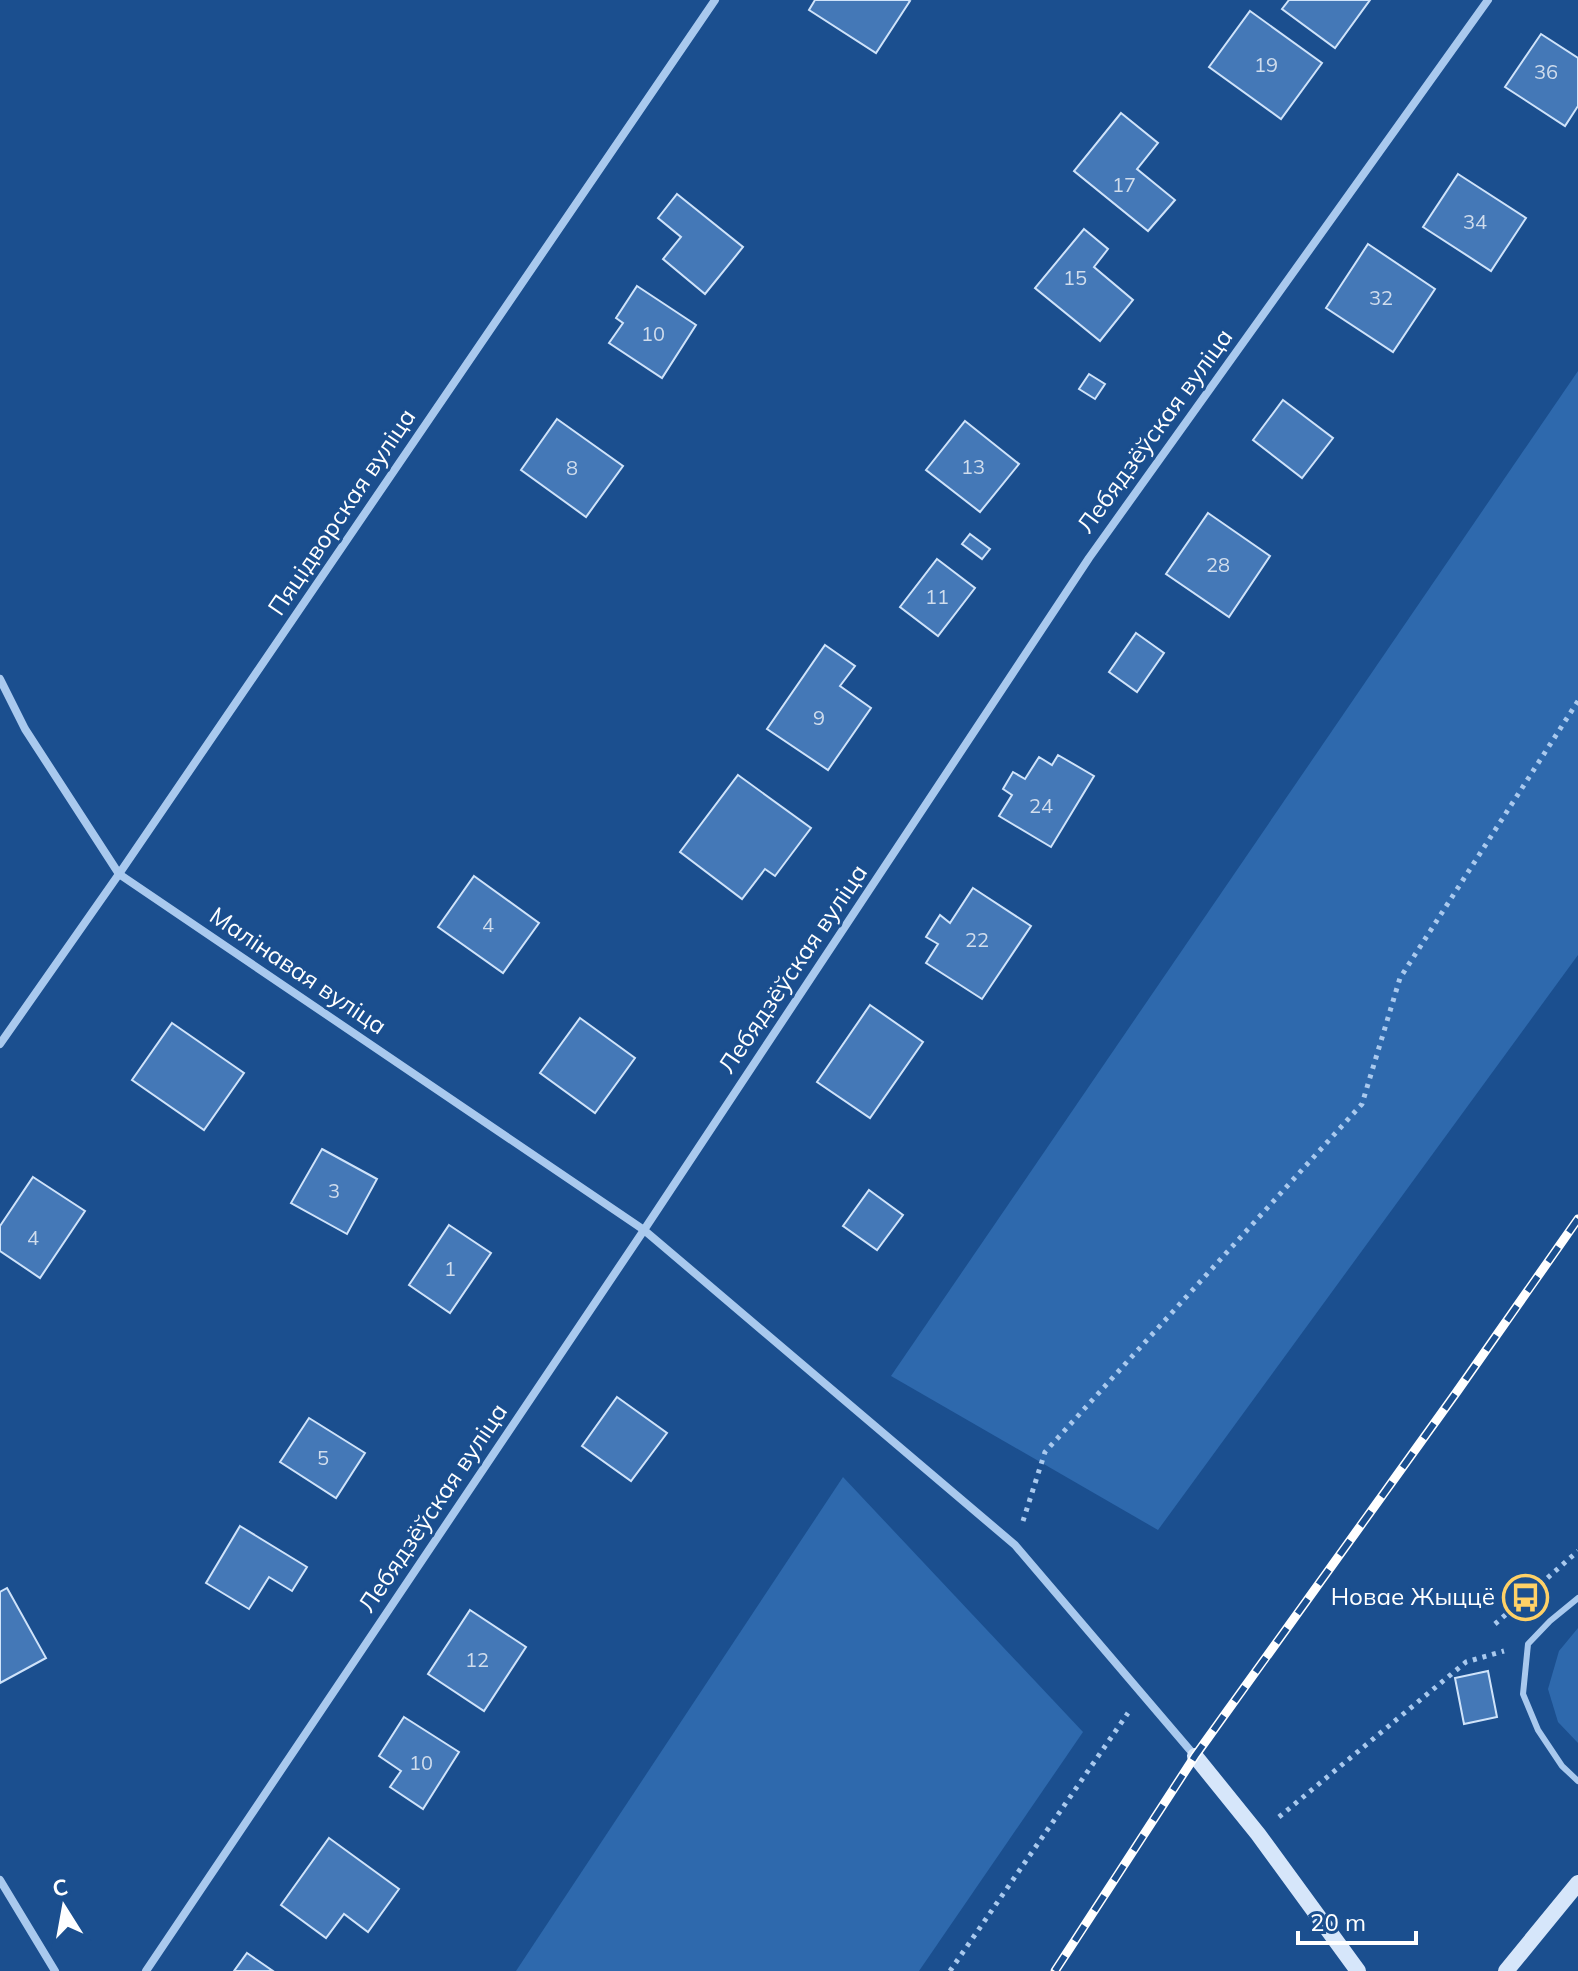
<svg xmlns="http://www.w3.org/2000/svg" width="1578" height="1971" font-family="Mulish,sans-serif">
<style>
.green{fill:#2e69ad}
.building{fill:#4478b7;stroke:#cfe3fa;stroke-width:2}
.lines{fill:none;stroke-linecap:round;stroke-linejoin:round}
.path{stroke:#a9c9ee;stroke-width:5;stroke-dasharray:4 6;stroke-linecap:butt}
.lane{stroke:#a9c9ee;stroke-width:6}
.street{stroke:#a9c9ee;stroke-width:8}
.secondary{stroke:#d6e6fa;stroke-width:16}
.rail-casing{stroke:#fff;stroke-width:9}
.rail{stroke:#1b4f8f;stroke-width:6;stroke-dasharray:18;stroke-linecap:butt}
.labels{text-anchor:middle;stroke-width:6;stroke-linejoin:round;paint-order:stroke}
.number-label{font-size:20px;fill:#d0dded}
.street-label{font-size:24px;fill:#fff;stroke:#1b4f8f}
.poi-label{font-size:24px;fill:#fff;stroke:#1b4f8f;text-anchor:end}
</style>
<rect width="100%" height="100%" fill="#1b4f8f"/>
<g class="green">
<polygon points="1578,371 1578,955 1158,1530 891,1376"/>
<polygon points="843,1477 1083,1732 919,1971 516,1971"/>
<polygon points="1578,1628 1578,1743 1558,1722 1548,1689 1559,1651"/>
</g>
<g class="building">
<polygon points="815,0 908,0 910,1 876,53 809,10"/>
<polygon points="1289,0 1370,0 1335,48 1282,9"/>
<polygon points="1250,11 1322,63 1281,119 1209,67"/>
<polygon points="1541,34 1578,58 1578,106 1565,126 1505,87"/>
<polygon points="1121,113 1158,143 1137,169 1175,200 1148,231 1074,171"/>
<polygon points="1458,174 1526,218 1491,271 1423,227"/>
<polygon points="677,194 743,247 705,294 663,259 681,237 658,218"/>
<polygon points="1084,229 1108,249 1094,267 1133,300 1100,341 1035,288"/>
<polygon points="1368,244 1435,289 1393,352 1326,308"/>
<polygon points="637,286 696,325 662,378 609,343 623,323 616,318"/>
<polygon points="1089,374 1105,384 1095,399 1079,389"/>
<polygon points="1283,400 1333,438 1302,478 1253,440"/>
<polygon points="557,419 623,466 586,517 521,470"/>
<polygon points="965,421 1019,464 980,512 926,470"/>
<polygon points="1208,513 1270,556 1229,617 1166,574"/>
<polygon points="970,534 990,549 982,559 962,544"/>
<polygon points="937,559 975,588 938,636 900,607"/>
<polygon points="1136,633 1164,653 1137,692 1109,672"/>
<polygon points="825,645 855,666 840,686 871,708 828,770 767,729"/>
<polygon points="1058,755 1094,776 1051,847 999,816 1012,795 1003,789 1013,772 1025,779 1039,757 1052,765"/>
<polygon points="738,775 811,828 775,876 765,869 742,899 680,852"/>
<polygon points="474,876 539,923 503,973 438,927"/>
<polygon points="973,888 1031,926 982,999 926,963 938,944 926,937 940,915 950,923"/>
<polygon points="870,1005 923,1042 870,1118 817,1082"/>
<polygon points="580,1018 635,1058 595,1113 540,1073"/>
<polygon points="172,1023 244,1073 204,1130 132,1080"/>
<polygon points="322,1149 377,1179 347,1234 291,1203"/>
<polygon points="33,1177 85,1211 40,1278 0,1251 0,1226"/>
<polygon points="869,1190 903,1215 877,1250 843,1226"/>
<polygon points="449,1225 491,1253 450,1313 409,1285"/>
<polygon points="617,1397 667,1433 631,1481 582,1446"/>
<polygon points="309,1418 365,1453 336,1498 280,1462"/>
<polygon points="240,1526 307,1567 292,1591 269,1577 249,1609 206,1583"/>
<polygon points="7,1588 46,1658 0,1683 0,1592"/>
<polygon points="470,1610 526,1647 484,1711 428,1674"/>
<polygon points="1488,1671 1497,1717 1464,1724 1455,1678"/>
<polygon points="404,1717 459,1752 423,1809 390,1787 401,1771 379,1756"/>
<polygon points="329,1838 399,1889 368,1932 344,1914 326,1938 281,1905"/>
<polygon points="247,1953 273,1971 234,1971"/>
</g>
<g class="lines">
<g class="path">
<polyline points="1023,1521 1045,1452 1362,1104 1400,978 1578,701"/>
<polyline points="1495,1624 1578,1551"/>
<polyline points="1279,1817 1466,1662 1504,1651"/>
<polyline points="950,1971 1128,1713"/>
</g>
<polyline class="lane" points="1578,1598 1550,1621 1528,1644 1523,1694 1538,1730 1562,1766 1578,1781"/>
<g class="street">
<polyline points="0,679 25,729 119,874 644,1230 1015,1545 1195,1756"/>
<polyline points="0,1044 119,874 715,0"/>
<polyline points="0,1880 55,1971"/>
<polyline points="146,1971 644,1230 1089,558 1488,0"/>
</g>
<g class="secondary">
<polyline points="1195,1756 1258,1834 1358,1971"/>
<polyline points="1506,1971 1578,1883"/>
</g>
<defs>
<polyline id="rail" points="1055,1971 1195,1756 1456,1393 1578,1219"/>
</defs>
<use href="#rail" class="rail-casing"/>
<use href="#rail" class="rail"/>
</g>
<defs>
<symbol id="bus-ring" viewBox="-11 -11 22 22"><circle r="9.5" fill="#1b4f8f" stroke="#ffd166" stroke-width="1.5"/><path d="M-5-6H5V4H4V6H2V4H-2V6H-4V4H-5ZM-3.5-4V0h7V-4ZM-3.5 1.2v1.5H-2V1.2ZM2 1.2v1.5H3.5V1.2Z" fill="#ffd166"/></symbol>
</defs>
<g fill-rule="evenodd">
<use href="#bus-ring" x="1500" y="1572" width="51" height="51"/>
</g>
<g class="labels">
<g class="number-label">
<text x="1266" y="72">19</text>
<text x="1546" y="79">36</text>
<text x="1124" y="192">17</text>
<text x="1475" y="229">34</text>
<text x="1075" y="285">15</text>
<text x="1381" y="305">32</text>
<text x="653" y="341">10</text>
<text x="973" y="474">13</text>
<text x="572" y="475">8</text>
<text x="1218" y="572">28</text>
<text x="937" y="604">11</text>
<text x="819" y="725">9</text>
<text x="1041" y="813">24</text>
<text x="488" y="932">4</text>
<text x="977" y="947">22</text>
<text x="334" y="1198">3</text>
<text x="33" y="1245">4</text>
<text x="450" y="1276">1</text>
<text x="323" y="1465">5</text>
<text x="477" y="1667">12</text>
<text x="421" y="1770">10</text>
</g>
<g class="street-label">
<text transform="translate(1155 431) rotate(-54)" y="8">Лебядзёўская вуліца</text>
<text transform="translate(342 512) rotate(-56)" y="8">Пяцідворская вуліца</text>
<text transform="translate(793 969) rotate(-56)" y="8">Лебядзёўская вуліца</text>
<text transform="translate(298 971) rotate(34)" y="8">Малінавая вуліца</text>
<text transform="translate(433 1508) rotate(-56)" y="8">Лебядзёўская вуліца</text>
</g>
<g class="poi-label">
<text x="1495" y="1605">Новае Жыццё</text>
</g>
</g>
<g transform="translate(64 1907) rotate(349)" stroke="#1b4f8f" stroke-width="6" paint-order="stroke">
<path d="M0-6L14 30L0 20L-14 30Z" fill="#ffffff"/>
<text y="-12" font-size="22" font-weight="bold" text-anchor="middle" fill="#ffffff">С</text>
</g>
<path d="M1298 1931v12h118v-12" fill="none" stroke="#ffffff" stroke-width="4"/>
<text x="1310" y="1931" font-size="24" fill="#ffffff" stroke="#1b4f8f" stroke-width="6" paint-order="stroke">20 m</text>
</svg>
